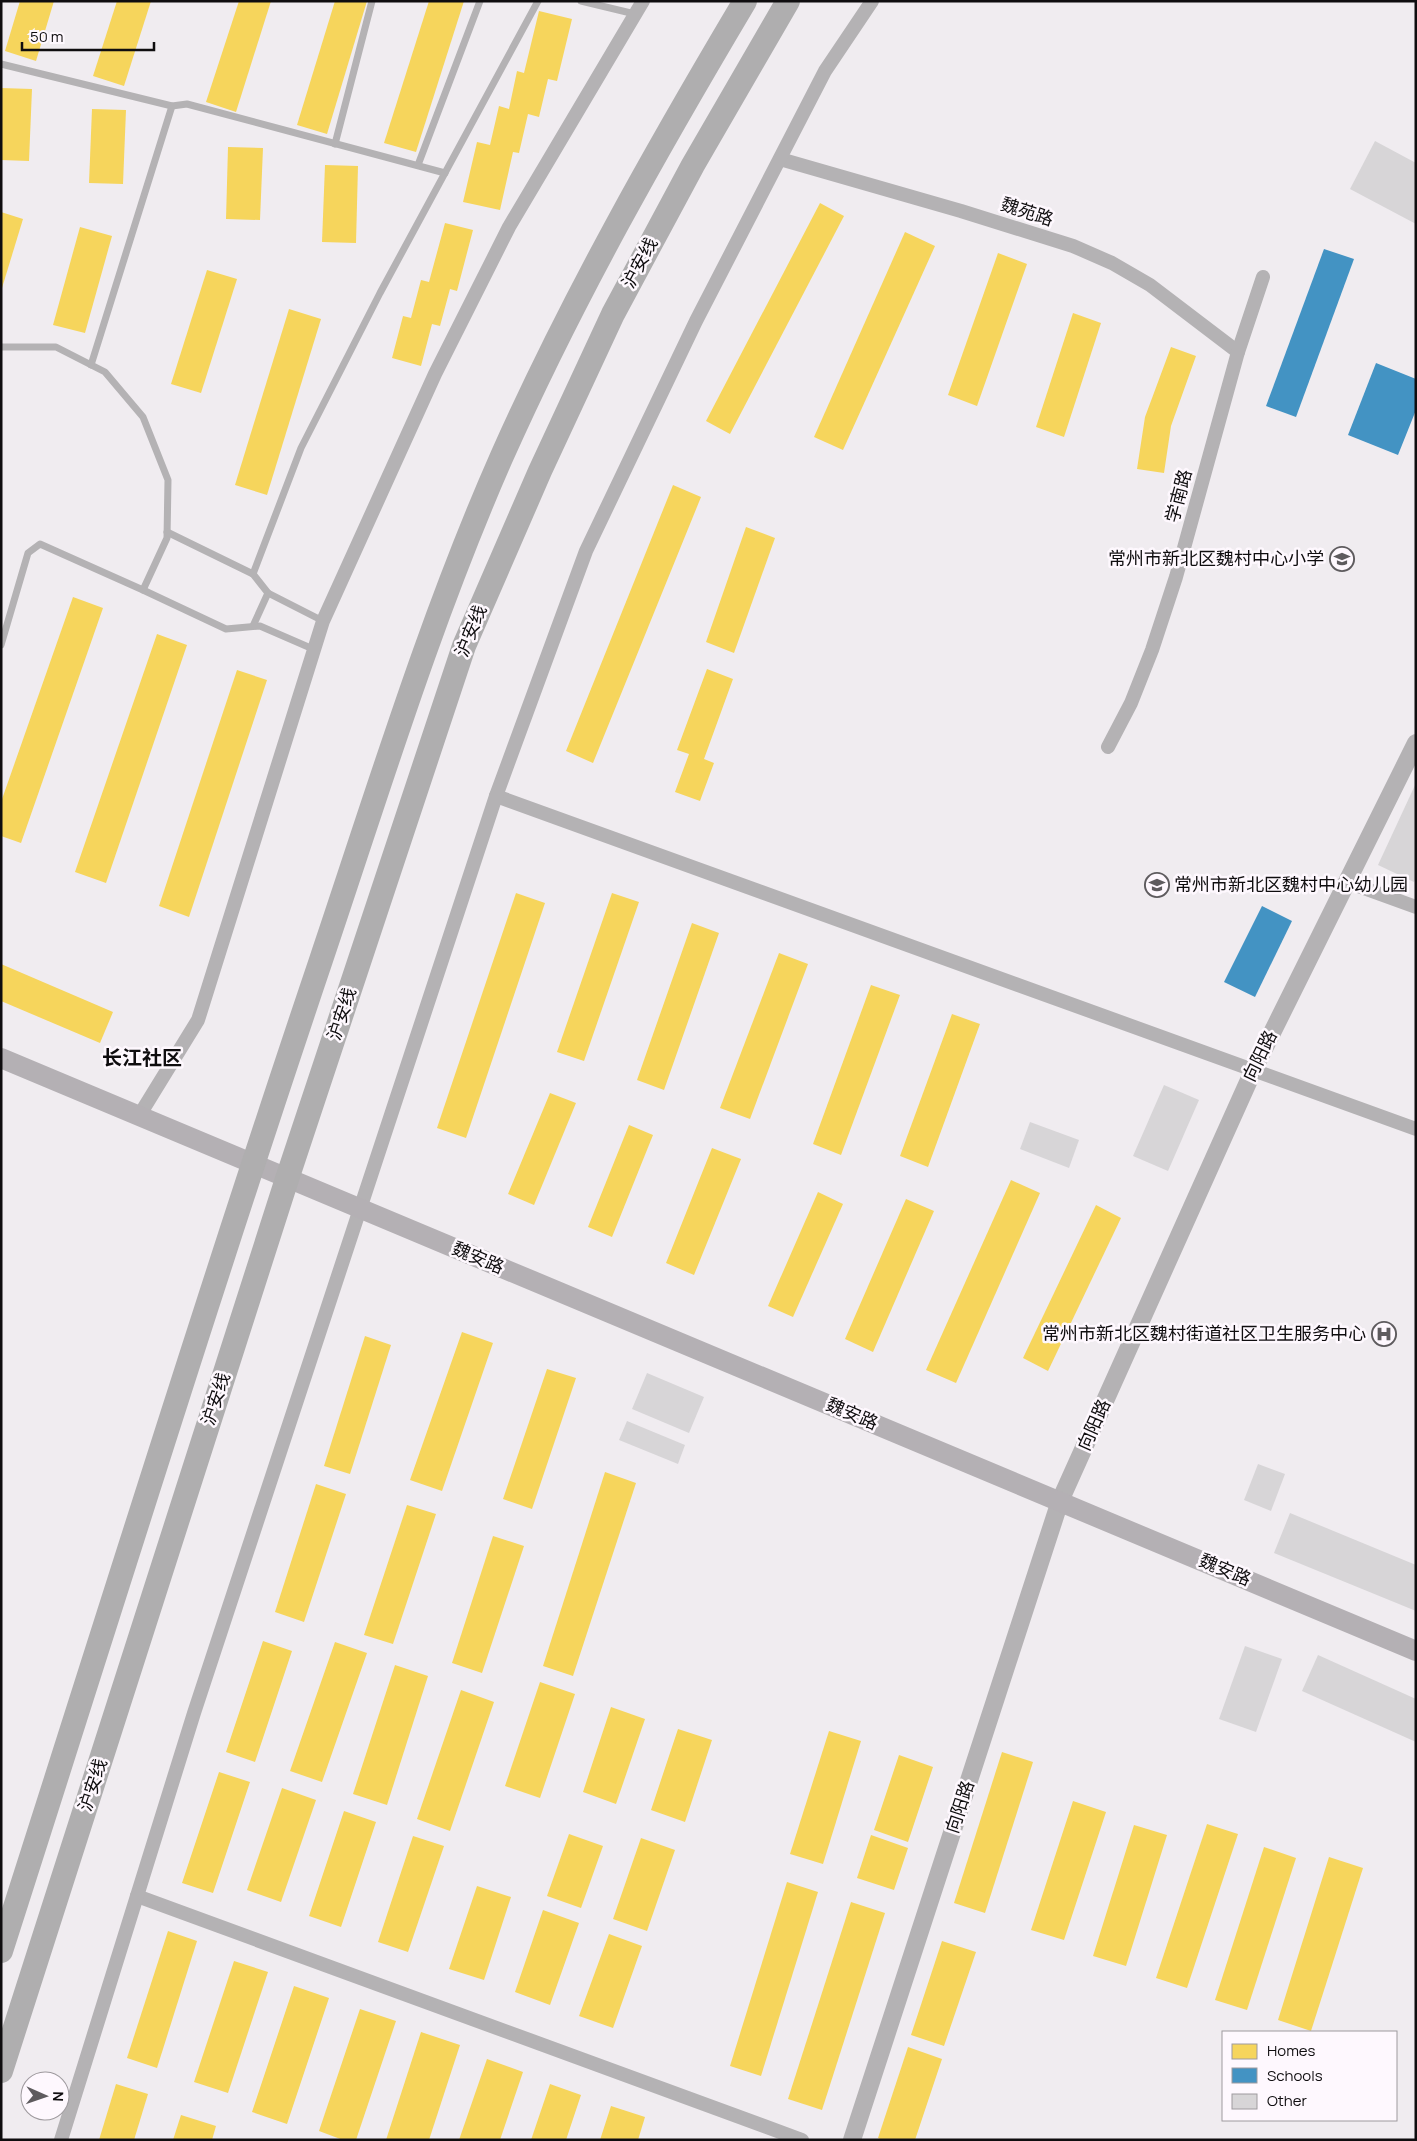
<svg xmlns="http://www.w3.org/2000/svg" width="1417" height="2141" font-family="Manrope,'Noto Sans SC',sans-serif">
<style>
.homes{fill:#f6d55c}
.schools{fill:#4393c3}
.building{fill:#d7d5d7}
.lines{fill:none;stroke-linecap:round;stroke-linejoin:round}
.service{stroke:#b4b2b4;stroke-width:7}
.minor{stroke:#b4b2b4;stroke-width:14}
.tertiary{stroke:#b4b2b4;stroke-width:18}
.secondary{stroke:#b4b0b4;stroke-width:20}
.trunk{stroke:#afaeaf;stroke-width:24}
.labels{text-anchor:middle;stroke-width:5;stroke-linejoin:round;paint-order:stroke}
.street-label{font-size:18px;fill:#0f0d0f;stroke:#fef8fe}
.poi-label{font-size:18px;fill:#0f0d0f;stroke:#fef8fe;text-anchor:end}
.quarter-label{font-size:20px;font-weight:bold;fill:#0f0d0f;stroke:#fef8fe}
</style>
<rect width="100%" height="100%" fill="#f0ecf0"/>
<g class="homes">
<polygon points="20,1 54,1 36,61 5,51"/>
<polygon points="117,1 151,1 124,86 93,76"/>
<polygon points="239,1 271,1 236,112 206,102"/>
<polygon points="335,1 367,1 327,134 297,125"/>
<polygon points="429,1 464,1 416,152 384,143"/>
<polygon points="539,11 572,19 557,81 548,79 539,117 528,114 519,153 513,152 500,210 463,202 477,142 490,145 499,106 509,109 517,71 524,73"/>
<polygon points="1,88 32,89 29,161 1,160"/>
<polygon points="92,109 126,110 123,184 89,183"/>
<polygon points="228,147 263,148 260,220 226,219"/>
<polygon points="325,165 358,166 356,243 322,242"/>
<polygon points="820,203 844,216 730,434 706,421"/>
<polygon points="1,212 23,219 2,288 1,288"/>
<polygon points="445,223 473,230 457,291 450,289 440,326 432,324 421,366 392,358 403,316 411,318 421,280 429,282"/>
<polygon points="80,227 112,236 85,333 53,325"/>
<polygon points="905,232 935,246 843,450 814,437"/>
<polygon points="998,253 1027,264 977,406 948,395"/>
<polygon points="207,270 237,279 201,393 171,384"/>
<polygon points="289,309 321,319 267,495 235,485"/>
<polygon points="1073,313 1101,323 1064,437 1036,427"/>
<polygon points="1171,347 1196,356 1171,426 1164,473 1137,469 1145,417"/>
<polygon points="673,485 701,497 593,763 566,751"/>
<polygon points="746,527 775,538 734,653 706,642"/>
<polygon points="73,597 103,608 21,843 1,836 1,802"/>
<polygon points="157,634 187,645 106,883 75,872"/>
<polygon points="707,669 733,679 704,759 714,763 700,801 675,792 689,754 677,750"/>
<polygon points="237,670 267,680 189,917 159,906"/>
<polygon points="516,893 545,903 466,1138 437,1128"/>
<polygon points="612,893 639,902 584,1061 557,1052"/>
<polygon points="692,923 719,933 664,1090 637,1080"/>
<polygon points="779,953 808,964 750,1119 720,1108"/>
<polygon points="1,964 113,1012 100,1043 1,1001"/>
<polygon points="871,985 900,995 841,1155 813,1144"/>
<polygon points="952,1014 980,1024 928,1167 900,1156"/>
<polygon points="550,1093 576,1103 534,1205 508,1194"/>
<polygon points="629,1125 653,1135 612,1237 588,1227"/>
<polygon points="712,1148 741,1159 694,1275 666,1263"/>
<polygon points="1011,1180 1040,1193 956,1383 926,1370"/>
<polygon points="818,1192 843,1204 793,1317 768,1306"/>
<polygon points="906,1199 934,1211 873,1352 845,1339"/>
<polygon points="1096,1205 1121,1218 1048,1371 1023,1358"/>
<polygon points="462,1332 493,1343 442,1491 410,1480"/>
<polygon points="365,1336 391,1345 350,1474 324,1466"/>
<polygon points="547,1369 576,1378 532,1509 503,1499"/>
<polygon points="605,1472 636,1483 573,1676 543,1666"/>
<polygon points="316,1484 346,1494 304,1622 275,1612"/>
<polygon points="407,1505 436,1514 393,1644 364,1635"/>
<polygon points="493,1536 524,1546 482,1673 452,1663"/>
<polygon points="263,1641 292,1651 255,1762 226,1752"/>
<polygon points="335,1642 367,1653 322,1782 290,1771"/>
<polygon points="395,1665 428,1676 387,1805 353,1794"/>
<polygon points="540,1682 575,1694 540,1798 505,1786"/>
<polygon points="461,1690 494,1702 450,1831 417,1819"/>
<polygon points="611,1707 645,1719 616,1804 583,1792"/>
<polygon points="678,1729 712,1740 685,1822 651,1810"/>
<polygon points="829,1731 861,1741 823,1864 790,1854"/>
<polygon points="1002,1752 1033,1762 985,1913 954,1903"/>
<polygon points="899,1755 933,1767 908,1842 874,1830"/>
<polygon points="219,1772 250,1782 213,1893 182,1883"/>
<polygon points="282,1788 316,1800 281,1902 247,1890"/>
<polygon points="1073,1801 1106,1812 1064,1940 1031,1930"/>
<polygon points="344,1811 376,1822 341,1927 309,1916"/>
<polygon points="1207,1824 1238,1834 1187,1988 1156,1978"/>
<polygon points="1134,1825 1167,1835 1126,1966 1093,1956"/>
<polygon points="569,1834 603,1846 581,1908 547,1896"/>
<polygon points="871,1835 908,1848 894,1890 857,1878"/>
<polygon points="413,1836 444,1846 408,1952 378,1942"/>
<polygon points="641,1838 675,1850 647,1931 613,1919"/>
<polygon points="1264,1847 1296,1858 1247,2010 1215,2000"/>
<polygon points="1329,1857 1363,1868 1311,2031 1278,2020"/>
<polygon points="787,1882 818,1892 761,2076 730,2066"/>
<polygon points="477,1886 511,1897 484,1980 449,1969"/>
<polygon points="851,1902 885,1913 822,2110 788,2099"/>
<polygon points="543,1910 579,1923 550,2005 515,1992"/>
<polygon points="168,1931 197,1941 157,2068 127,2058"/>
<polygon points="609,1934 642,1946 613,2028 579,2016"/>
<polygon points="942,1941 976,1952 944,2046 911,2035"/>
<polygon points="234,1961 268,1972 228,2093 194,2082"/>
<polygon points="294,1986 329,1998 287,2124 252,2112"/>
<polygon points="360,2009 396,2021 356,2140 343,2140 319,2131"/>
<polygon points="421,2032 460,2045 429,2140 386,2140"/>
<polygon points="908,2047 942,2059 915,2140 882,2140 878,2138"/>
<polygon points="487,2059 523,2072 500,2140 459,2140"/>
<polygon points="116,2084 148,2094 134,2140 99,2140"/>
<polygon points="550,2084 581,2095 566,2140 531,2140"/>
<polygon points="611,2106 645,2117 638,2140 600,2140"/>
<polygon points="181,2115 216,2126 212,2140 173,2140"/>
</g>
<g class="schools">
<polygon points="1324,249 1354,259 1296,417 1266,406"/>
<polygon points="1376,363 1416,379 1416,410 1398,455 1348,435"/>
<polygon points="1262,906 1292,921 1255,997 1224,982"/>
</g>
<g class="building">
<polygon points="1375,141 1416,163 1416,224 1350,189"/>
<polygon points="1416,783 1416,878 1414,882 1378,865"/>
<polygon points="1164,1085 1199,1100 1168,1171 1133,1156"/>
<polygon points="1030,1122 1079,1140 1069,1168 1020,1149"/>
<polygon points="647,1373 704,1397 689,1433 632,1409"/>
<polygon points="627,1421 685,1445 678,1464 619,1440"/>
<polygon points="1258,1464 1285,1474 1271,1511 1244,1500"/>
<polygon points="1290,1513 1416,1565 1416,1611 1274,1553"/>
<polygon points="1245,1646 1282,1659 1256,1732 1219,1719"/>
<polygon points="1318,1655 1416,1699 1416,1742 1302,1691"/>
</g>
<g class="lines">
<g class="service">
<polyline points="581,1 635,14"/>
<polyline points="1,64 172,106 187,104 445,173"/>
<polyline points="335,144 372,1"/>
<polyline points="418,165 480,1"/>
<polyline points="1,347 56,347 105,372 143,417 168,480 167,538 143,590 40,544 28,553 1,645"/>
<polyline points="91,365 172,106"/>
<polyline points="167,532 253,574 268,593 323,621"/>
<polyline points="253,574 301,448 380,293 538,1"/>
<polyline points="143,590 226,629 260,626 313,649"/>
<polyline points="253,626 268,593"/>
</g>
<g class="minor">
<polyline points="780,159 961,211 1073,246 1112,263 1150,285 1238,352"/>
<polyline points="1108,747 1131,703 1152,650 1176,577 1238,352 1263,277"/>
<polyline points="496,796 1416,1129"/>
<polyline points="1347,882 1416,907"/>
<polyline points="139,1116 198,1020 323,621 435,374 509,227 643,1"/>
<polyline points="137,1896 802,2140"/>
<polyline points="61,2140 194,1713 496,796 586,551 696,321 825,71 872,1"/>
</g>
<polyline class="tertiary" points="852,2140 1060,1501 1254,1069 1416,743"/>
<polyline class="secondary" points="1,1058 1416,1651"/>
<g class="trunk">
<path d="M1,1951C107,1621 210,1289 321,960C378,791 430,619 502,456C572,299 657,149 745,1"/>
<polyline points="1,2071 287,1179 464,646 540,471 613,314 693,165 788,1"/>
</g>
</g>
<defs>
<symbol id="school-ring" viewBox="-11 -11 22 22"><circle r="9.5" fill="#fef8fe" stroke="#5e5b5e" stroke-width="1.5"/><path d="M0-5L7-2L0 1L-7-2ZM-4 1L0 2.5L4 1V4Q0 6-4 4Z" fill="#5e5b5e"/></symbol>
<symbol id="hospital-ring" viewBox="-11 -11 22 22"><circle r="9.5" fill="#fef8fe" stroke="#5e5b5e" stroke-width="1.5"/><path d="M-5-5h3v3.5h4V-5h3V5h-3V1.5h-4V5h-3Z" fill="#5e5b5e"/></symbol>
</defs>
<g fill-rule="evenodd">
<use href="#school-ring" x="1328" y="545" width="28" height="28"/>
<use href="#school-ring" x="1143" y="871" width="28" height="28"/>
<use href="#hospital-ring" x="1370" y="1320" width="28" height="28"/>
</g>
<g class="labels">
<g class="street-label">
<text transform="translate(1027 212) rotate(18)" y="6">魏苑路</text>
<text transform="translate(640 263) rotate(-62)" y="6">沪安线</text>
<text transform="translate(1179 496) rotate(-75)" y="6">学南路</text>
<text transform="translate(471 631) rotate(-68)" y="6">沪安线</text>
<text transform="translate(342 1014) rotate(-72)" y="6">沪安线</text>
<text transform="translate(1260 1056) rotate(-64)" y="6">向阳路</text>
<text transform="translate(478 1258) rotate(23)" y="6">魏安路</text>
<text transform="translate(216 1399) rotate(-72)" y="6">沪安线</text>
<text transform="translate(852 1414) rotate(23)" y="6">魏安路</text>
<text transform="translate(1094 1425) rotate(-66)" y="6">向阳路</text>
<text transform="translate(1225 1570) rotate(23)" y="6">魏安路</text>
<text transform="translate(93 1785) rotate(-72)" y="6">沪安线</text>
<text transform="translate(960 1807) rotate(-72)" y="6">向阳路</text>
</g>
<g class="poi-label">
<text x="1324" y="565">常州市新北区魏村中心小学</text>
<text x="1174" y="891" text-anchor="start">常州市新北区魏村中心幼儿园</text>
<text x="1366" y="1340">常州市新北区魏村街道社区卫生服务中心</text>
</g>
<g class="quarter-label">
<text x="142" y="1065">长江社区</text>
</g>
</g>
<rect width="1417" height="2141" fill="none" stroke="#0f0d0f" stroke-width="5"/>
<rect x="1222" y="2031" width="175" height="90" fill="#fef8fe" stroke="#9e9a9e"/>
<rect x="1232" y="2044" width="25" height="15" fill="#f6d55c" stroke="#9e9a9e"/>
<text x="1267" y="2056" font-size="15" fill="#0f0d0f">Homes</text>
<rect x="1232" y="2068" width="25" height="15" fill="#4393c3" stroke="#9e9a9e"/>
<text x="1267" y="2081" font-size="15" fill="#0f0d0f">Schools</text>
<rect x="1232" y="2094" width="25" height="15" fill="#d7d5d7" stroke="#9e9a9e"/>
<text x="1267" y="2106" font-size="15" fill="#0f0d0f">Other</text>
<g transform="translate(45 2096) rotate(92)"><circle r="24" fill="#fef8fe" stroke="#9e9a9e"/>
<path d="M0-4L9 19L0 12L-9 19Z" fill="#5e5b5e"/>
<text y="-8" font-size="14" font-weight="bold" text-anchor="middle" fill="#0f0d0f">N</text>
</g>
<path d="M22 42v8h132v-8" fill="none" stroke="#0f0d0f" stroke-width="2.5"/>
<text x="30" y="42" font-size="15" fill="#0f0d0f" stroke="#fef8fe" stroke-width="4" paint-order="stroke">50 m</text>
</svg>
